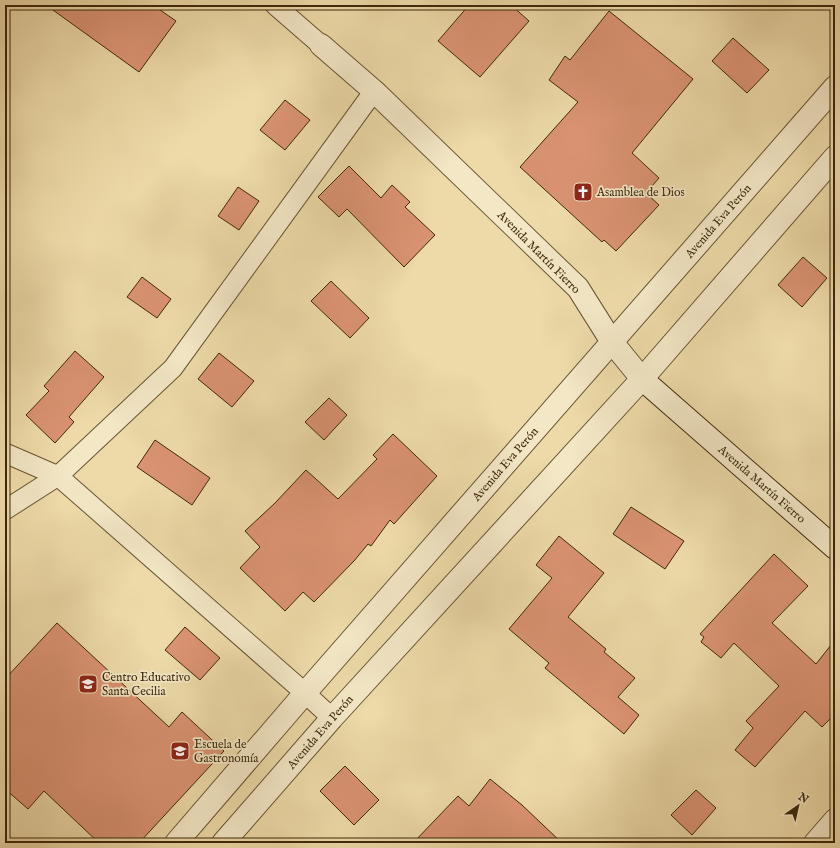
<svg xmlns="http://www.w3.org/2000/svg" width="840" height="848" font-family="'IM FELL English',serif">
<style>
.building{fill:#da9372;stroke:#3d280c}
.lines{fill:none;stroke-linecap:round;stroke-linejoin:round}
.service-casing{stroke:#695433;stroke-width:21}
.minor-casing{stroke:#695433;stroke-width:24}
.tertiary-casing{stroke:#695433;stroke-width:24}
.secondary-casing{stroke:#3d280c;stroke-width:24}
.service{stroke:#f3e7c6;stroke-width:19}
.minor{stroke:#f3e7c6;stroke-width:22}
.tertiary{stroke:#f3e7c6;stroke-width:22}
.secondary{stroke:#f3e7c6;stroke-width:22}
.labels{text-anchor:middle;stroke-width:3.5;stroke-linejoin:round;paint-order:stroke}
.poi-label{font-size:12px;fill:#3d280c;stroke:#f3e7c6;text-anchor:start}
.street-label{font-size:12px;fill:#3d280c;stroke:#f3e7c6}
</style>
<rect width="100%" height="100%" fill="#eddaa8"/>
<filter id="stains"><feTurbulence type="fractalNoise" baseFrequency=".005" numOctaves="4"/><feColorMatrix values="0 0 0 0 .2 0 0 0 0 .09 0 0 0 0 .02 0 0 0 .5 -.17"/></filter>
<radialGradient id="worn" r=".72"><stop offset=".6" stop-color="#630" stop-opacity="0"/><stop offset="1" stop-color="#630" stop-opacity=".3"/></radialGradient>
<g class="building">
<polygon points="46,5 153,5 176,21 139,72"/>
<polygon points="469,5 511,5 529,21 480,77 438,41"/>
<polygon points="609,11 693,79 632,153 659,178 646,193 659,205 616,251 604,240 602,242 520,167 578,102 549,80 565,56 570,60"/>
<polygon points="733,38 769,70 747,93 712,61"/>
<polygon points="285,100 310,120 285,150 260,130"/>
<polygon points="349,166 381,198 392,185 410,202 405,207 435,235 404,267 347,209 339,217 318,197"/>
<polygon points="238,187 259,201 239,230 218,216"/>
<polygon points="803,257 827,278 802,307 778,285"/>
<polygon points="142,277 171,299 157,318 127,297"/>
<polygon points="331,281 369,318 350,338 311,301"/>
<polygon points="75,351 104,377 69,417 74,422 55,443 26,415 49,391 44,386"/>
<polygon points="219,353 254,381 232,407 198,379"/>
<polygon points="329,398 347,415 324,440 305,422"/>
<polygon points="393,434 437,476 394,524 390,520 371,546 368,544 354,561 314,602 303,592 285,611 240,568 260,547 245,531 275,503 306,470 338,499 377,459 373,455"/>
<polygon points="155,440 210,478 192,505 137,467"/>
<polygon points="631,507 684,541 665,569 613,534"/>
<polygon points="559,536 604,573 568,617 606,649 604,652 635,678 618,697 639,715 624,734 545,668 549,663 509,629 552,578 536,565"/>
<polygon points="774,554 808,586 772,623 816,664 835,640 835,714 822,727 805,711 755,767 735,750 753,728 746,721 779,686 734,643 721,658 701,642 704,637 700,634"/>
<polygon points="57,623 169,727 182,712 224,751 139,843 99,843 44,791 28,809 5,789 5,679"/>
<polygon points="185,627 220,658 200,680 165,650"/>
<polygon points="345,766 379,800 354,825 320,791"/>
<polygon points="490,779 522,805 562,843 413,843 458,796 469,806"/>
<polygon points="696,790 716,808 692,835 671,815"/>
</g>
<g class="lines">
<defs>
<g id="service">
<polyline points="275,5 321,45"/>
<polyline points="5,453 58,476 305,693 332,718"/>
<polyline points="5,510 58,476 173,368 374,91"/>
</g>
<g id="minor">
<polyline points="321,45 374,91 578,288 612,342 642,379"/>
<polyline points="815,843 835,820"/>
</g>
<g id="tertiary">
<polyline points="176,843 305,693 835,87"/>
<polyline points="223,843 332,718 642,379 835,157"/>
</g>
<polyline id="secondary" points="642,379 835,548"/>
</defs>
<use href="#service" class="service-casing"/>
<use href="#minor" class="minor-casing"/>
<use href="#tertiary" class="tertiary-casing"/>
<use href="#secondary" class="secondary-casing"/>
<use href="#service" class="service"/>
<use href="#minor" class="minor"/>
<use href="#tertiary" class="tertiary"/>
<use href="#secondary" class="secondary"/>
</g>
<defs>
<symbol id="church-square" viewBox="-11 -11 22 22"><rect x="-9" y="-9" width="18" height="18" rx="4" fill="#8f2418" stroke="#f3e7c6"/><path d="M-1.2-6h2.4v3.5h3.3v2.4h-3.3V6h-2.4V-.1h-3.3v-2.4h3.3Z" fill="#fff"/></symbol>
<symbol id="school-square" viewBox="-11 -11 22 22"><rect x="-9" y="-9" width="18" height="18" rx="4" fill="#8f2418" stroke="#f3e7c6"/><path d="M0-5L7-2L0 1L-7-2ZM-4 1L0 2.5L4 1V4Q0 6-4 4Z" fill="#fff"/></symbol>
</defs>
<g fill-rule="evenodd">
<use href="#church-square" x="572" y="181" width="22" height="22"/>
<use href="#school-square" x="77" y="673" width="22" height="22"/>
<use href="#school-square" x="169" y="740" width="22" height="22"/>
</g>
<g class="labels">
<g class="poi-label">
<text x="597" y="196">Asamblea de Dios</text>
<text x="102" y="681">Centro Educativo<tspan x="102" dy="14">Santa Cecilia</tspan></text>
<text x="194" y="748">Escuela de<tspan x="194" dy="14">Gastronomía</tspan></text>
</g>
<g class="street-label">
<text transform="translate(718 221) rotate(-49)" y="4">Avenida Eva Perón</text>
<text transform="translate(539 252) rotate(45)" y="4">Avenida Martín Fierro</text>
<text transform="translate(505 464) rotate(-49)" y="4">Avenida Eva Perón</text>
<text transform="translate(762 484) rotate(41)" y="4">Avenida Martín Fierro</text>
<text transform="translate(320 732) rotate(-49)" y="4">Avenida Eva Perón</text>
</g>
</g>
<rect width="840" height="848" fill="none" stroke="#eddaa8" stroke-width="20"/>
<rect x="6" y="6" width="828" height="836" fill="none" stroke="#3d280c" stroke-width="2"/>
<rect x="10" y="10" width="820" height="828" fill="none" stroke="#3d280c"/>
<g transform="translate(798 806) rotate(34)" stroke="#f3e7c6" stroke-width="3" paint-order="stroke">
<path d="M0-3L7 15L0 10L-7 15Z" fill="#3d280c"/>
<text y="-6" font-size="11" font-weight="bold" text-anchor="middle" fill="#3d280c">N</text>
</g>
<rect width="100%" height="100%" filter="url(#stains)"/>
<rect width="100%" height="100%" fill="url(#worn)"/>
</svg>
